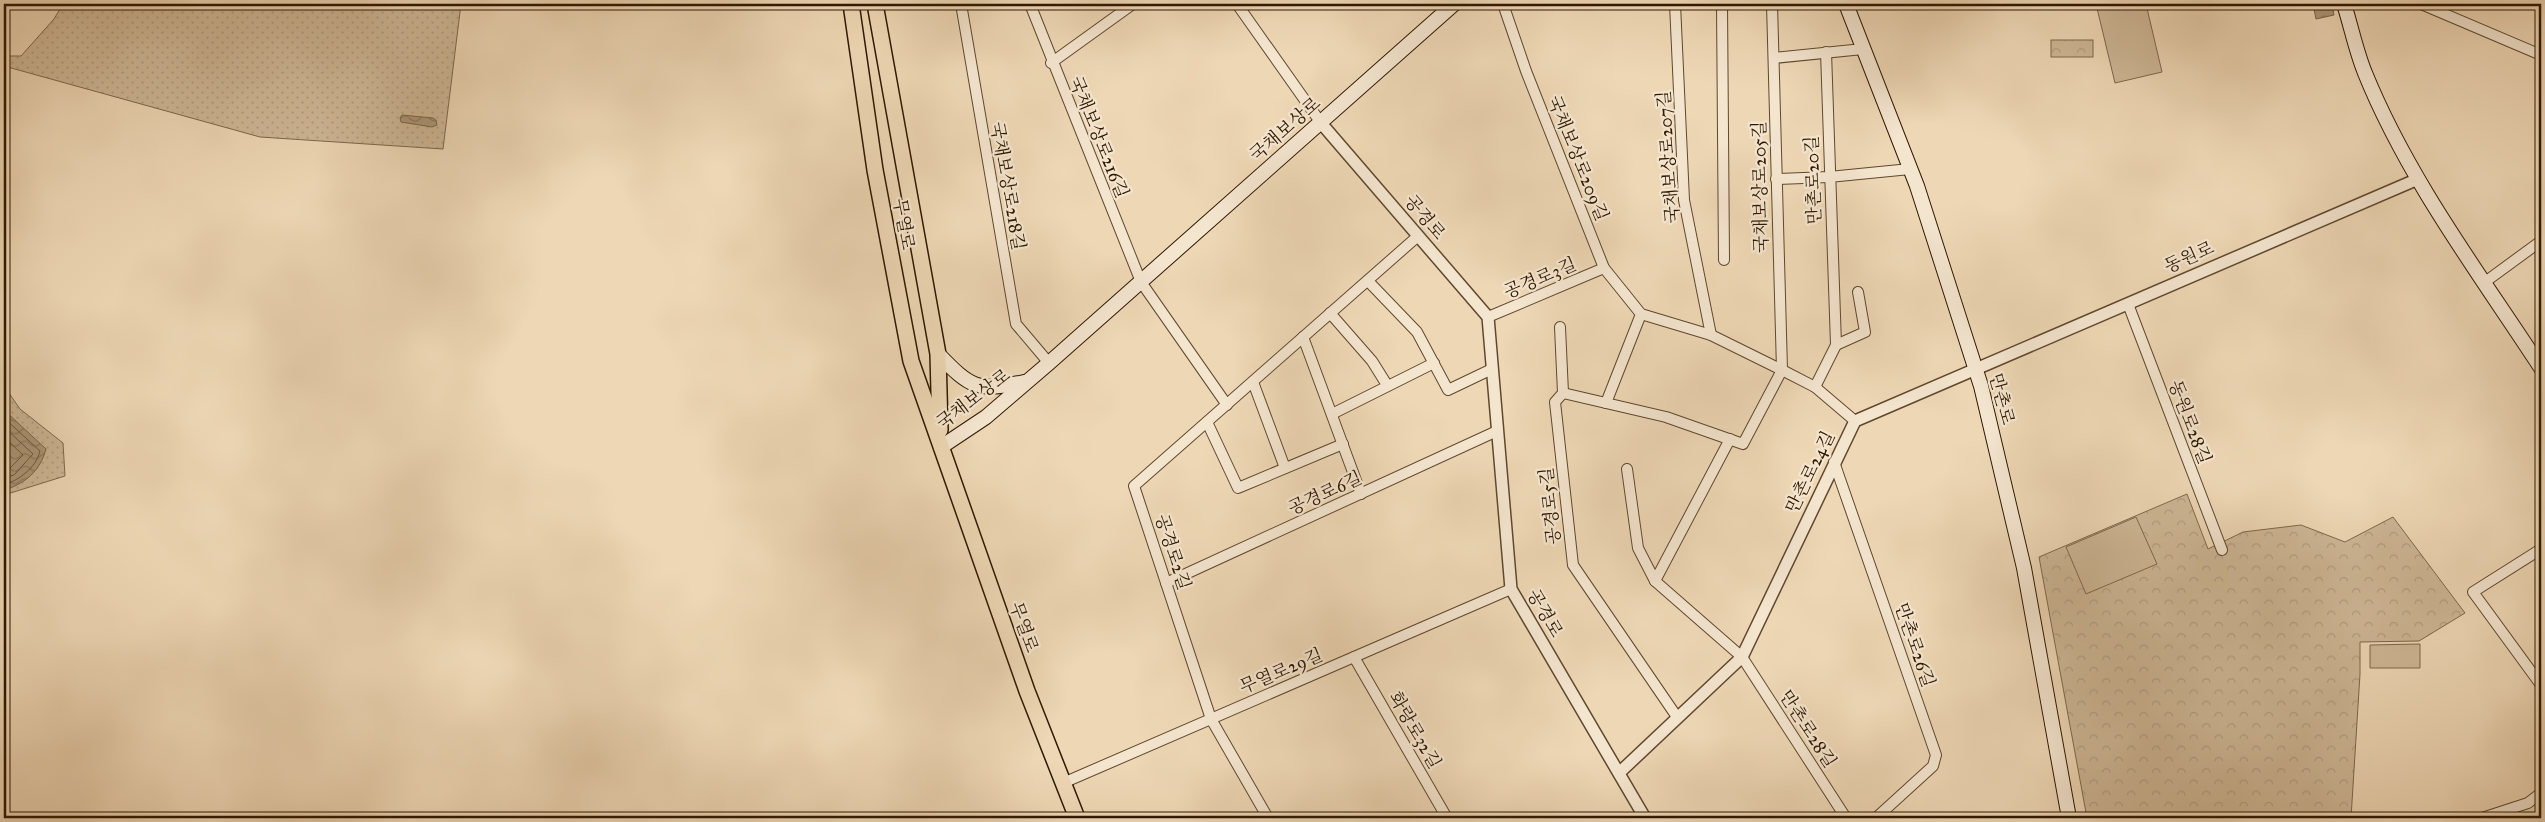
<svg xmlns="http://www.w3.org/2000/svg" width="2545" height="822" font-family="'IM FELL Great Primer','Noto Serif KR',serif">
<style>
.grass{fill:url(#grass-dots);stroke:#7e684b}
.park{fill:url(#park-crowns);stroke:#7e684b}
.pitch{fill:#ceb796;stroke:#7e684b}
.water{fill:url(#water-waves);stroke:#7b6447}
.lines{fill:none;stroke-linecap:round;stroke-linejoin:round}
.shore{stroke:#6e573c;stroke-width:1}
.minor-casing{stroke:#5f482d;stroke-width:12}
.tertiary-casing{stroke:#5f482d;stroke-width:14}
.secondary-casing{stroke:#2f1800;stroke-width:16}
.primary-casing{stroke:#2f1800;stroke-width:18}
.minor{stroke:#f4e5cf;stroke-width:10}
.tertiary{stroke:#f4e5cf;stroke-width:11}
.secondary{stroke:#f4e5cf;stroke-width:14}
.primary{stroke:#eed7b5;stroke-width:15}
.labels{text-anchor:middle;stroke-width:4.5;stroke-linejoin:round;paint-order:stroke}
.street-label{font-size:18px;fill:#2f1800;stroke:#f4e5cf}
</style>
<defs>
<pattern id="grass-dots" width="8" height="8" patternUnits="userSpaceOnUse" patternTransform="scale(1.25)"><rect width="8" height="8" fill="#ceb796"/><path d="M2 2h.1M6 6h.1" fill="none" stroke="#b19d80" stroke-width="1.8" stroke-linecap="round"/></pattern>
<pattern id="park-crowns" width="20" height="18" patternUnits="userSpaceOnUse" patternTransform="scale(1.25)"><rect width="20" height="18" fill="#ceb796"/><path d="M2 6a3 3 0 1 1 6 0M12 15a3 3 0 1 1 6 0" fill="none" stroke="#b19d80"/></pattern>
<pattern id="water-waves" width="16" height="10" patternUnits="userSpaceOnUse" patternTransform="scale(1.25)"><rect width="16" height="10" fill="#ad9677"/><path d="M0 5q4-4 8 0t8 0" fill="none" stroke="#8d795f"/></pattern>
</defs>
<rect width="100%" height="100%" fill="#eed7b5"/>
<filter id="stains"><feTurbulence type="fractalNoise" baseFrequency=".004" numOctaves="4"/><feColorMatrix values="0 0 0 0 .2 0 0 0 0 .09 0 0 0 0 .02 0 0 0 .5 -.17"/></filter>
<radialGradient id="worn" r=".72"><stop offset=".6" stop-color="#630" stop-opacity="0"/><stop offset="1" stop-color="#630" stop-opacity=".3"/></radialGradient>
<g class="grass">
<polygon points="63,4 461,4 443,149 260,137 4,66 4,56 21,56 54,19"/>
<polygon points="4,386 20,409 63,443 65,476 4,495"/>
</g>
<g class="park">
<rect x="2051" y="40" width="42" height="17"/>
<polygon points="2187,494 2208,549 2243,532 2301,525 2345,542 2393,517 2465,613 2419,641 2360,642 2360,674 2351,818 2087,818 2039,557"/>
</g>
<g class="pitch">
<polygon points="2096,4 2146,4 2162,72 2115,83"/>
<polygon points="2136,517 2157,564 2086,594 2066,547"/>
<polygon points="2420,644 2420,668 2370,668 2370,645"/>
</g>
<g class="water">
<polygon points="2313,4 2332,4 2334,15 2316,19"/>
<polygon points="402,115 433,118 436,120 437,125 432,127 401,122 400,118"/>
<path d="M4,410L46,449C40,471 25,484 4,490Z"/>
</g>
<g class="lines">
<g class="shore">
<path d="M4,418L40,451C36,468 19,480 4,485"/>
<polyline points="4,427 33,454 14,475 4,478"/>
<polyline points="4,437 23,455 10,468 4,471"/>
</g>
<defs>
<g id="minor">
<polyline points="961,4 1016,324 1049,363"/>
<polyline points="1030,4 1141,282 1227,405"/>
<polyline points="1237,4 1321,123"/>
<polyline points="1503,4 1526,71 1604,268 1641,314 1711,335 1782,370 1815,387 1855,421"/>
<polyline points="1675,4 1684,200 1711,335"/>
<polyline points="1722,4 1724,260"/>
<polyline points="2421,4 2541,55"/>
<polyline points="1774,58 1863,49"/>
<polyline points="1051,63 1133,4"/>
<polyline points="1776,179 1829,177 1910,169"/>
<polyline points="1368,281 1417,332 1448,390 1492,369"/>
<polyline points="2485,282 2541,241"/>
<polyline points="2128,304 2222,550"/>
<polyline points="1330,313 1372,361 1387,385"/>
<polyline points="1488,317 1604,268"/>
<polyline points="1560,327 1563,393 1555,402 1573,565 1677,717"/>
<polyline points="1303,337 1361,494"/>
<polyline points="1836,345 1865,332 1858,292"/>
<polyline points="1253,382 1285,468"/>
<polyline points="1815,387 1836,345 1826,52"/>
<polyline points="1563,393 1666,417 1743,444 1782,370 1772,4"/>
<polyline points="1606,403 1641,314"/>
<polyline points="1332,414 1434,363"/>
<polyline points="1207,422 1238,488 1343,444"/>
<polyline points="1834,462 1936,755 1933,766 1876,818"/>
<polyline points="1627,469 1638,548 1655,581 1742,657 1846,818"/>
<polyline points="2541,549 2473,592 2541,685"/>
<polyline points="1655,581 1730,439"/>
<polyline points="1166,583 1497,431"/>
<polyline points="1354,657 1447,818"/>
<polyline points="1063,783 1511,589"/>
<polyline points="1268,818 1211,719 1134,486 1418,236"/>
<polyline points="2482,818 2528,803 2541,793"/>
</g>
<g id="tertiary">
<polyline points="1321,123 1488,317 1511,589 1645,818"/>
<polyline points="1619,773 1742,657 1855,421 2418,179"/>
</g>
<g id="secondary">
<polyline points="1846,4 1917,186 1981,386 2024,568 2069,818"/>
<path d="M2344,4C2351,26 2356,51 2365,73C2408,179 2479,273 2541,368"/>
<path d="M938,354C971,388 977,392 1024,382"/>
<polyline points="941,447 986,417 1049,363 1454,4"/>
</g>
<g id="primary">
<polyline points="851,4 875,170 911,361 1027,691 1077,818"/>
<polyline points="875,4 938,354 940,430"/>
</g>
</defs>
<use href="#minor" class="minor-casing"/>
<use href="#tertiary" class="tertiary-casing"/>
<use href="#secondary" class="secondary-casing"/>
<use href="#primary" class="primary-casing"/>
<use href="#minor" class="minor"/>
<use href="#tertiary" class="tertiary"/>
<use href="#secondary" class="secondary"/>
<use href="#primary" class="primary"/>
</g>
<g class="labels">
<g class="street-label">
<text transform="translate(1285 129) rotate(-41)" y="6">국채보상로</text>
<text transform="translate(1099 137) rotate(68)" y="6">국채보상로216길</text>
<text transform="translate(1668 157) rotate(-94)" y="6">국채보상로207길</text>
<text transform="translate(1578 158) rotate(68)" y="6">국채보상로209길</text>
<text transform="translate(1813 180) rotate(-92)" y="6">만촌로20길</text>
<text transform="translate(1008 186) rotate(80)" y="6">국채보상로218길</text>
<text transform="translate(1760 187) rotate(-91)" y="6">국채보상로205길</text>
<text transform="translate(1425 217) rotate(50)" y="6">공경로</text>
<text transform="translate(904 224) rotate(80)" y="6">무열로</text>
<text transform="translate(2189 257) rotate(-24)" y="6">동원로</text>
<text transform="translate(1540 278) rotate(-23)" y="6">공경로3길</text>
<text transform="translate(973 399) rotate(-37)" y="6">국채보상로</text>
<text transform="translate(2002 399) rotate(75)" y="6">만촌로</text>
<text transform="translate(2190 422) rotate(69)" y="6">동원로28길</text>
<text transform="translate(1810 472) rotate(-64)" y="6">만촌로24길</text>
<text transform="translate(1325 493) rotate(-25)" y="6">공경로6길</text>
<text transform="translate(1550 506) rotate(-96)" y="6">공경로5길</text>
<text transform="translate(1173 552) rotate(72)" y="6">공경로2길</text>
<text transform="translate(1545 613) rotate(60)" y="6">공경로</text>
<text transform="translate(1024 627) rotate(70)" y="6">무열로</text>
<text transform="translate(1915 645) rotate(71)" y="6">만촌로26길</text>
<text transform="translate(1281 671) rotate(-23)" y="6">무열로29길</text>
<text transform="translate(1808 729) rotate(57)" y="6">만촌로28길</text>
<text transform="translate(1415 730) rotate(60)" y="6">화랑로32길</text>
</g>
</g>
<rect width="2545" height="822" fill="none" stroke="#eed7b5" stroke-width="20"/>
<rect x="5" y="5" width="2535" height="812" fill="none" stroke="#2f1800" stroke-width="2.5"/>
<rect x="10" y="10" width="2525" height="802" fill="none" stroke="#2f1800"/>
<rect width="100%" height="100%" filter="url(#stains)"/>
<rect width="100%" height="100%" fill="url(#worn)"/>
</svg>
